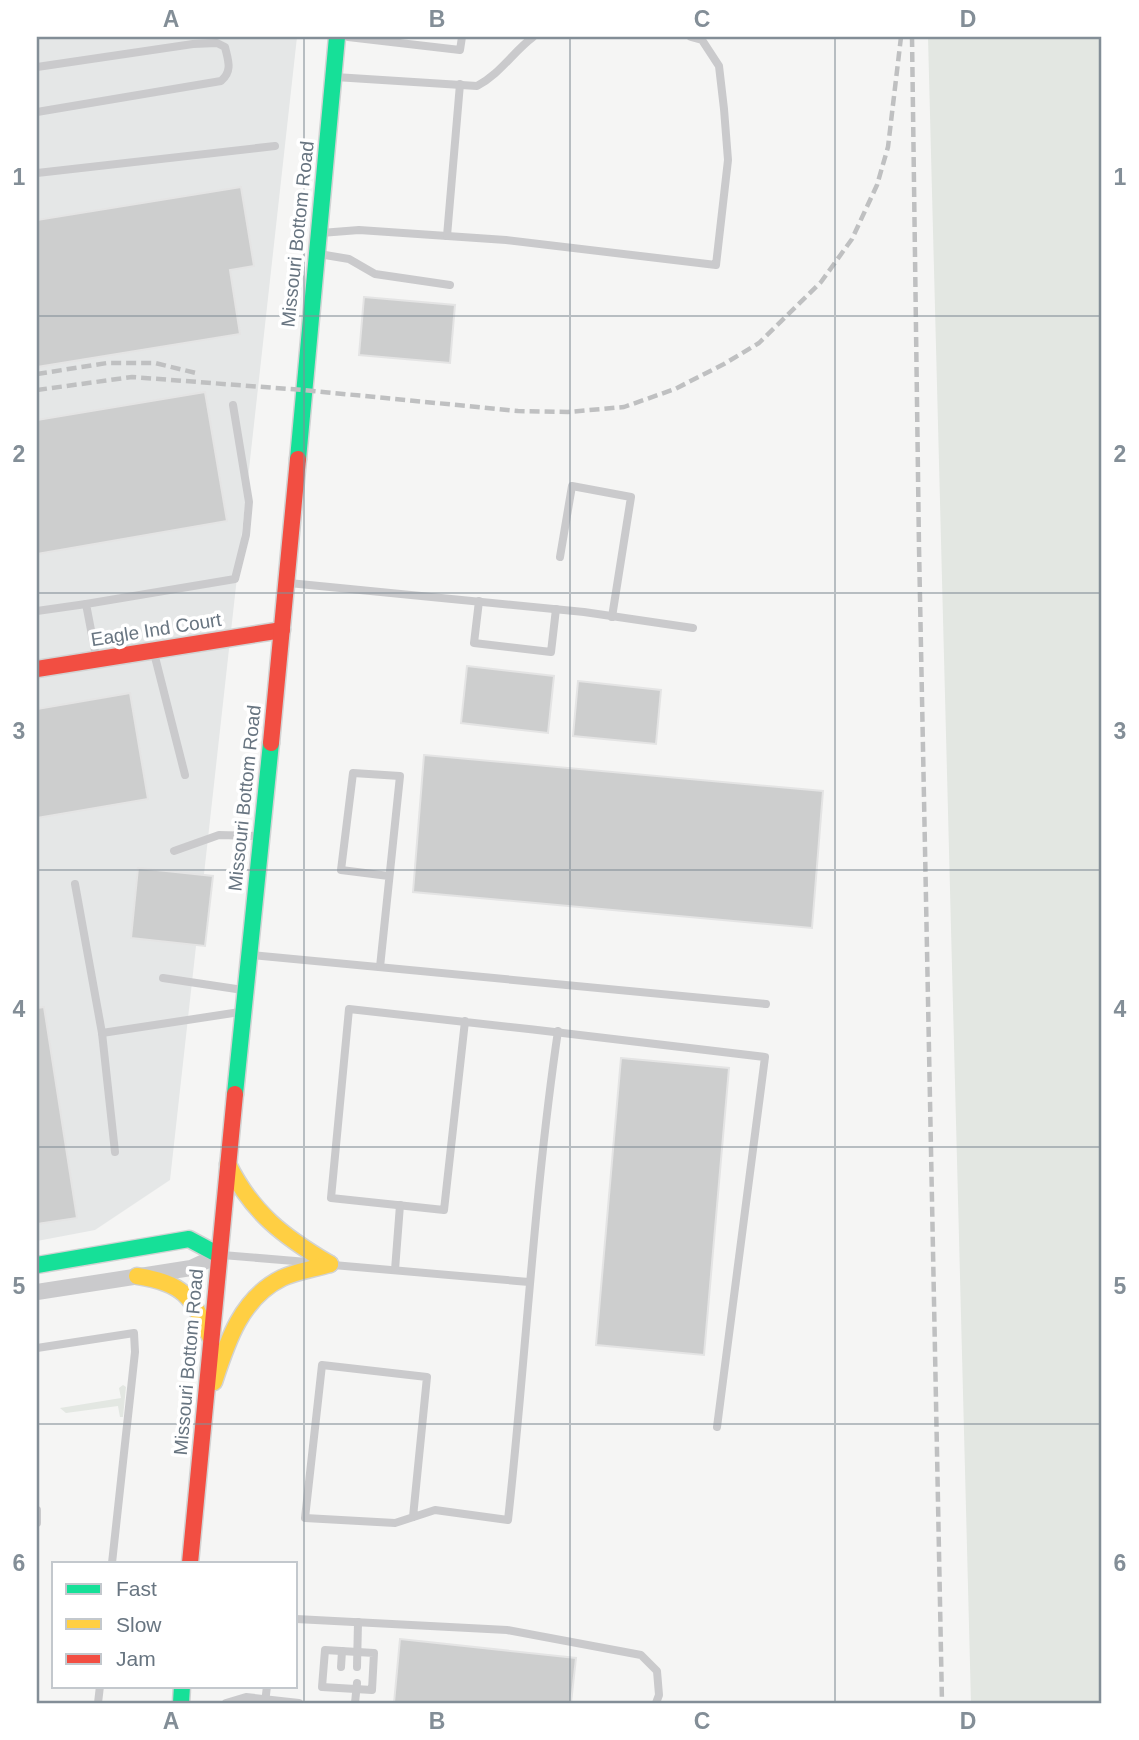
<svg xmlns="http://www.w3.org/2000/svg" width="1139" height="1740" font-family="Helvetica,sans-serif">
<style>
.built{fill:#e5e7e7}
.green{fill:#e3e7e2}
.building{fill:#cdcece;stroke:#e4e4e4;stroke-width:2}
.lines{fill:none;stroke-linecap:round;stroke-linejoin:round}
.fast-casing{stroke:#d2d3d3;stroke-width:19}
.slow-casing{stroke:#d2d3d3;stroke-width:19}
.jam-casing{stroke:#d2d3d3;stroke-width:19}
.lane{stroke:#cacacc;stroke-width:8}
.street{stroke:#cacacc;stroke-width:16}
.fast{stroke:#16e098;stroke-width:16}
.slow{stroke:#ffcf43;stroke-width:16}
.jam{stroke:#f24e42;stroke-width:16}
.rail{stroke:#bfc0c1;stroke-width:4.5;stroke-dasharray:10 5;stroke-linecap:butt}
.grid{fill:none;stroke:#838e97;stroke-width:2;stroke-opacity:0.55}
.labels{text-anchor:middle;stroke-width:7;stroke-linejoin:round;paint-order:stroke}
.street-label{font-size:19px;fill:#687581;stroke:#fff}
.neatline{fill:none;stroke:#838e97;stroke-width:2.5}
.grid-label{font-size:23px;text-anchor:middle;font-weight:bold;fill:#838e97}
</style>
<rect width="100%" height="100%" fill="#f5f5f4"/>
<polygon class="built" points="37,37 297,37 170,1180 95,1230 37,1241"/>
<g class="green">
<polygon points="928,37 1102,37 1102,1703 971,1703"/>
<polygon points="123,1385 126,1387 123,1417 120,1417 118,1406 66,1413 60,1408 121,1398 119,1388"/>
</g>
<g class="building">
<polygon points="241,187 254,266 230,270 240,334 37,367 37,220"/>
<polygon points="364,297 455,305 450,363 359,355"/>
<polygon points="205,392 227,521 37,554 37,420"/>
<polygon points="467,666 554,676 548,733 461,723"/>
<polygon points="578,681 661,690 656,744 573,736"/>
<polygon points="130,693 148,799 37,818 37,709"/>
<polygon points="424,755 823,791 812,928 413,892"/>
<polygon points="138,868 213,876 205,946 131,938"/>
<polygon points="44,1007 77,1218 37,1224 37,1008"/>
<polygon points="621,1058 729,1068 704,1355 596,1345"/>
<polygon points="400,1639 576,1658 571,1703 394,1703"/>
</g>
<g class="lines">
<defs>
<g id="fast">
<polyline points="298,459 337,37"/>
<polyline points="235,1094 271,743"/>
<polyline points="37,1265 189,1239 219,1255"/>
<polyline points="181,1703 182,1686"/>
</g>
<g id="slow">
<path d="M228,1164C252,1213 284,1237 330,1264"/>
<path d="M137,1276C184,1284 191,1295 210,1337"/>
<path d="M214,1382C227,1342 241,1298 282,1278C297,1271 314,1269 330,1264"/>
</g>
<g id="jam">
<polyline points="37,669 282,630"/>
<polyline points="271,743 298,459"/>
<polyline points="190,1563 235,1094"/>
</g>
</defs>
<use href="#fast" class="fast-casing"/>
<use href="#slow" class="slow-casing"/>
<use href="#jam" class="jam-casing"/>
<g class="lane">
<polyline points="348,37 460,50 462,37"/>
<path d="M37,67L193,44L217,43L225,47C228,60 233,71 221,81L37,112"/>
<path d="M335,77L477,86C500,74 513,52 533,37"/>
<polyline points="37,173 275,146"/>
<polyline points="321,233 359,230 506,240 716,265 728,160 724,109 719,66 702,40 691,37"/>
<polyline points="447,236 460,84"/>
<polyline points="319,254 349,259 375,274 450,285"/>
<polyline points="560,557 572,486 631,497 612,617"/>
<polyline points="289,583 584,612 693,628"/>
<polyline points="479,601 474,643 551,652 556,609"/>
<polyline points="37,611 86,604"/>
<polyline points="154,653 185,775"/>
<polyline points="96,656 86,604 235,579 246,535 249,502 233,405"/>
<polyline points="174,851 219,835 258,836"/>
<polyline points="75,884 102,1033 240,1012"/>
<polyline points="252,955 766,1004"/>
<polyline points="380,967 400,776 353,773 341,870 389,876"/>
<polyline points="163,978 243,990"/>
<path d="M465,1021L444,1210L331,1198L349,1009C488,1024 626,1040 765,1057L717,1427"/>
<polyline points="102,1033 115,1152"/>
<polyline points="222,1255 307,1262"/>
<polyline points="333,1265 529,1282"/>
<polyline points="395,1270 400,1205"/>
<polyline points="37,1348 134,1333 135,1352 112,1563"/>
<polyline points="37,1510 37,1523"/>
<path d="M413,1517L427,1377L322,1365L305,1518L395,1523L435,1510L508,1520C526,1357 534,1193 558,1031"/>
<polyline points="296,1619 507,1630 641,1655 657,1671 659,1695 656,1703"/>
<polygon points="325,1650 374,1653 372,1690 322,1687"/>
<polyline points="341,1667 342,1651"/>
<polyline points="357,1667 358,1622"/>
<polyline points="98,1703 100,1686"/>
<polyline points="226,1703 246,1697 299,1703"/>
<polyline points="265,1703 267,1686"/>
<polyline points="355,1703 357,1683"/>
</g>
<polyline class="street" points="37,1292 191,1268 219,1255"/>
<use href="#fast" class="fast"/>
<use href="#slow" class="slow"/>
<use href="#jam" class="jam"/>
<g class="rail">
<polyline points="912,37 919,547 942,1703"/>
<polyline points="37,374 107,363 155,363 196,373"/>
<polyline points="37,390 132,377 303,390 518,411 568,412 624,407 675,389 724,364 759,343 821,282 852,239 877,185 888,147 901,37"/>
</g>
</g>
<path class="grid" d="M304,37V1703M570,37V1703M835,37V1703M37,316H1102M37,593H1102M37,870H1102M37,1147H1102M37,1424H1102"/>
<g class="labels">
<g class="street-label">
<text transform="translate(297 234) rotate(-84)" y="7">Missouri Bottom Road</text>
<text transform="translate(156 629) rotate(-9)" y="7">Eagle Ind Court</text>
<text transform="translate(244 798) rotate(-84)" y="7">Missouri Bottom Road</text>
<text transform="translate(188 1362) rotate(-85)" y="7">Missouri Bottom Road</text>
</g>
</g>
<rect width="1139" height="1740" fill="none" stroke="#ffffff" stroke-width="77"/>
<rect x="52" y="1562" width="245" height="126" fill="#ffffff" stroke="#c3c8cd" stroke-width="2"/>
<rect x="66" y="1584" width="35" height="10" fill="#16e098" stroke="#c3c8cd" stroke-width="2"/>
<text x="116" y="1596" font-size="21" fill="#687581">Fast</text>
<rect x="66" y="1619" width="35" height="10" fill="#ffcf43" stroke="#c3c8cd" stroke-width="2"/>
<text x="116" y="1632" font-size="21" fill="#687581">Slow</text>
<rect x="66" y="1654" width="35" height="10" fill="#f24e42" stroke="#c3c8cd" stroke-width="2"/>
<text x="116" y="1666" font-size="21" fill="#687581">Jam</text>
<rect x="38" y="38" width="1062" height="1664" class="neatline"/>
<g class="grid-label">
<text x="171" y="27">A</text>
<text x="437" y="27">B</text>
<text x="702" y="27">C</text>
<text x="968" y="27">D</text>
<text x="19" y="185">1</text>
<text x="1120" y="185">1</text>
<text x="19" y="462">2</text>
<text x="1120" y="462">2</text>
<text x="19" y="739">3</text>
<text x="1120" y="739">3</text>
<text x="19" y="1017">4</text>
<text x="1120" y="1017">4</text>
<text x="19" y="1294">5</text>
<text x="1120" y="1294">5</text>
<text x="19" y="1571">6</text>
<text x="1120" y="1571">6</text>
<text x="171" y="1729">A</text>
<text x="437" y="1729">B</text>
<text x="702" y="1729">C</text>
<text x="968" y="1729">D</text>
</g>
</svg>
